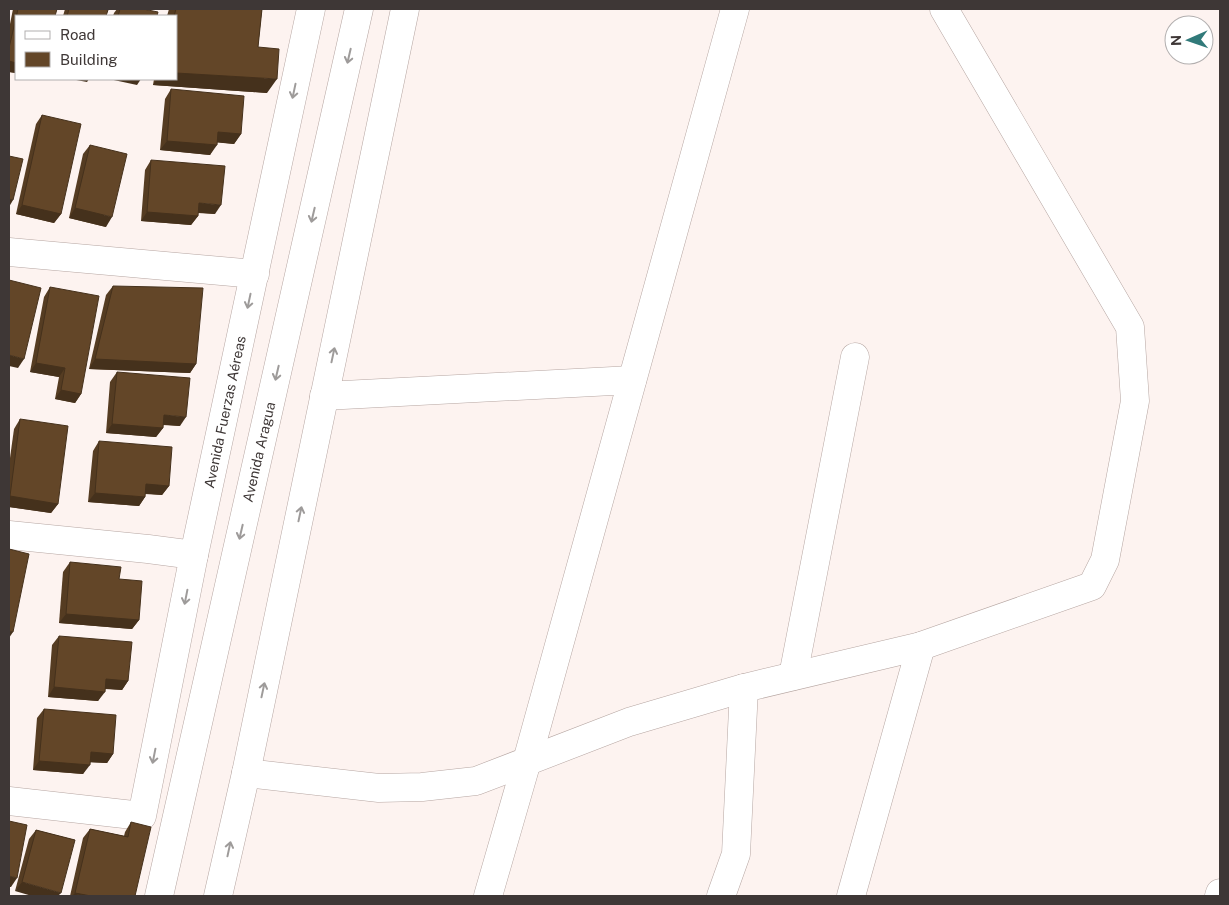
<svg xmlns="http://www.w3.org/2000/svg" width="1229" height="905" font-family="'Public Sans',sans-serif">
<style>
.lines{fill:none;stroke-linecap:round;stroke-linejoin:round}
.street-casing{stroke:#b6a6a2;stroke-width:29}
.secondary-casing{stroke:#b6a6a2;stroke-width:29}
.highway-casing{stroke:#b6a6a2;stroke-width:29}
.street{stroke:#fff;stroke-width:28}
.secondary{stroke:#fff;stroke-width:28}
.highway{stroke:#fff;stroke-width:28}
.wall{fill:#553c22}
.shaded-wall{fill:#45311c}
.building{fill:#634628;stroke:#45311c}
.oneway{stroke:#9e9b9a}
.labels{text-anchor:middle;stroke-width:5;stroke-linejoin:round;paint-order:stroke}
.street-label{font-size:14px;fill:#3e3736;stroke:#fff}
</style>
<rect width="100%" height="100%" fill="#fdf3f0"/>
<g class="lines">
<defs>
<g id="street">
<polyline points="9,252 255,274"/>
<polyline points="324,396 632,380"/>
<polyline points="9,535 148,549 194,555"/>
<polyline points="793,676 855,357"/>
<polyline points="246,773 379,788 422,787 476,781 629,722 744,688 921,646 1092,586 1105,560 1135,401 1130,327 944,9"/>
<polyline points="9,801 142,816 194,555 311,9"/>
<polyline points="488,896 527,761 735,9"/>
<polyline points="721,896 736,854 744,688"/>
<polyline points="851,896 921,646"/>
</g>
<g id="secondary">
<polyline points="159,896 359,9"/>
<polyline points="218,896 246,773 405,9"/>
</g>
<polyline id="highway" points="1219,896 1220,893"/>
</defs>
<use href="#street" class="street-casing"/>
<use href="#secondary" class="secondary-casing"/>
<use href="#highway" class="highway-casing"/>
<use href="#street" class="street"/>
<use href="#secondary" class="secondary"/>
<use href="#highway" class="highway"/>
</g>
<g class="wall">
<polygon points="13,9 57,9 16,16 16,73 9,72 9,29"/>
<polygon points="65,9 104,9 106,16 63,16"/>
<polygon points="117,9 143,9 157,16 113,16 114,13"/>
<polygon points="169,9 262,9 258,47 267,93 153,85 154,79 176,79 176,16 167,16"/>
<polygon points="171,89 241,134 234,144 217,142 210,155 160,150 165,99"/>
<polygon points="42,115 61,214 54,223 16,214 36,124"/>
<polygon points="90,145 106,227 69,218 83,154"/>
<polygon points="151,160 215,214 198,213 198,216 191,225 141,221 145,170"/>
<polygon points="113,286 196,364 190,373 89,369 106,295"/>
<polygon points="50,287 81,394 75,403 55,399 59,377 30,372 44,297"/>
<polygon points="117,372 180,426 163,425 163,428 156,437 106,433 110,382"/>
<polygon points="20,419 58,504 51,513 9,507 9,465 14,429"/>
<polygon points="99,441 169,486 162,495 145,494 145,497 139,506 88,502 93,451"/>
<polygon points="70,562 119,579 139,620 132,629 59,623 63,572"/>
<polygon points="59,636 128,681 122,690 105,689 98,701 48,697 52,645"/>
<polygon points="44,709 113,754 107,763 90,762 83,774 33,770 37,718"/>
<polygon points="131,822 135,896 70,896 83,838 90,829 124,836 125,832"/>
<polygon points="36,830 75,840 15,891 29,839"/>
</g>
<g class="shaded-wall">
<polygon points="9,61 16,63 16,73 9,72"/>
<polygon points="176,73 277,79 267,93 153,85 157,79 176,79"/>
<polygon points="71,79 89,79 87,82"/>
<polygon points="109,79 141,79 137,85"/>
<polygon points="218,132 241,134 234,144 212,142"/>
<polygon points="167,141 217,145 210,155 160,150"/>
<polygon points="9,199 13,200 9,207"/>
<polygon points="199,203 221,205 215,214 192,212"/>
<polygon points="22,205 61,214 54,223 16,214"/>
<polygon points="75,208 112,217 106,227 69,218"/>
<polygon points="147,212 198,216 191,225 141,221"/>
<polygon points="9,355 24,359 18,368 9,366"/>
<polygon points="95,359 196,364 190,373 89,369"/>
<polygon points="36,363 65,368 59,377 30,372"/>
<polygon points="61,390 81,394 75,403 55,399"/>
<polygon points="164,415 186,417 180,426 157,424"/>
<polygon points="112,424 163,428 156,437 106,433"/>
<polygon points="146,484 169,486 162,495 140,493"/>
<polygon points="95,493 145,497 139,506 88,502"/>
<polygon points="10,496 58,504 51,513 9,507 9,498"/>
<polygon points="66,614 139,620 132,629 59,623"/>
<polygon points="9,631 13,632 9,638"/>
<polygon points="106,679 128,681 122,690 99,688"/>
<polygon points="54,687 105,692 98,701 48,697"/>
<polygon points="91,752 113,754 107,763 84,762"/>
<polygon points="39,761 90,765 83,774 33,770"/>
<polygon points="9,876 17,878 11,887 9,887"/>
<polygon points="22,882 61,893 58,896 32,896 15,891"/>
<polygon points="75,893 91,896 77,894 76,896 72,896"/>
</g>
<g class="building">
<polygon points="18,9 57,9 55,16 16,16 16,63 9,61 9,48"/>
<polygon points="69,9 104,9 108,10 106,16 67,16"/>
<polygon points="120,9 143,9 158,12 157,16 118,16"/>
<polygon points="176,9 262,9 258,47 279,49 277,79 176,73 176,16 174,16"/>
<polygon points="171,89 244,96 241,134 218,132 217,145 167,141"/>
<polygon points="42,115 81,124 61,214 22,205"/>
<polygon points="90,145 127,154 112,217 75,208"/>
<polygon points="9,156 23,159 13,200 9,199"/>
<polygon points="151,160 225,166 221,205 199,203 198,216 147,212"/>
<polygon points="9,280 41,288 24,359 9,355"/>
<polygon points="113,286 203,288 196,364 95,359"/>
<polygon points="50,287 99,296 81,394 61,390 65,368 36,363"/>
<polygon points="117,372 190,378 186,417 164,415 163,428 112,424"/>
<polygon points="20,419 68,426 58,504 10,496"/>
<polygon points="99,441 172,447 169,486 146,484 145,497 95,493"/>
<polygon points="9,549 29,554 13,632 9,631"/>
<polygon points="70,562 121,567 119,579 142,581 139,620 66,614"/>
<polygon points="59,636 132,642 128,681 106,679 105,692 54,687"/>
<polygon points="44,709 116,715 113,754 91,752 90,765 39,761"/>
<polygon points="9,821 27,825 17,878 9,876"/>
<polygon points="131,822 151,827 135,896 91,896 75,893 90,829 128,837"/>
<polygon points="36,830 75,840 61,893 22,882"/>
<polygon points="77,894 88,896 77,896"/>
</g>
<defs><path id="oneway-shaft" d="M-6 0H5M1.5-3L5.5 0L1.5 3" fill="none" stroke-width="1.6" stroke-linecap="round" stroke-linejoin="round" transform="scale(1.25)"/></defs>
<g class="oneway">
<use href="#oneway-shaft" transform="translate(349 56) rotate(103)"/>
<use href="#oneway-shaft" transform="translate(294 91) rotate(102)"/>
<use href="#oneway-shaft" transform="translate(313 215) rotate(103)"/>
<use href="#oneway-shaft" transform="translate(249 301) rotate(102)"/>
<use href="#oneway-shaft" transform="translate(333 355) rotate(-78)"/>
<use href="#oneway-shaft" transform="translate(277 373) rotate(103)"/>
<use href="#oneway-shaft" transform="translate(300 514) rotate(-78)"/>
<use href="#oneway-shaft" transform="translate(241 532) rotate(103)"/>
<use href="#oneway-shaft" transform="translate(186 597) rotate(101)"/>
<use href="#oneway-shaft" transform="translate(263 690) rotate(-78)"/>
<use href="#oneway-shaft" transform="translate(154 756) rotate(101)"/>
<use href="#oneway-shaft" transform="translate(229 849) rotate(-78)"/>
</g>
<g class="labels">
<g class="street-label">
<text transform="translate(225 412) rotate(-78)" y="5">Avenida Fuerzas Aéreas</text>
<text transform="translate(259 452) rotate(-77)" y="5">Avenida Aragua</text>
</g>
</g>
<rect width="1229" height="905" fill="none" stroke="#3e3736" stroke-width="20"/>
<rect x="15" y="15" width="162" height="65" fill="#ffffff" stroke="#b2afaf"/>
<rect x="25" y="31" width="25" height="8" fill="#ffffff" stroke="#b2afaf"/>
<text x="60" y="40" font-size="15" fill="#3e3736">Road</text>
<rect x="25" y="52" width="25" height="15" fill="#634628" stroke="#b2afaf"/>
<text x="60" y="65" font-size="15" fill="#3e3736">Building</text>
<g transform="translate(1189 40) rotate(268)"><circle r="24" fill="#ffffff" stroke="#b2afaf"/>
<path d="M0-4L9 19L0 12L-9 19Z" fill="#317a7a"/>
<text y="-8" font-size="14" font-weight="bold" text-anchor="middle" fill="#3e3736">N</text>
</g>
</svg>
